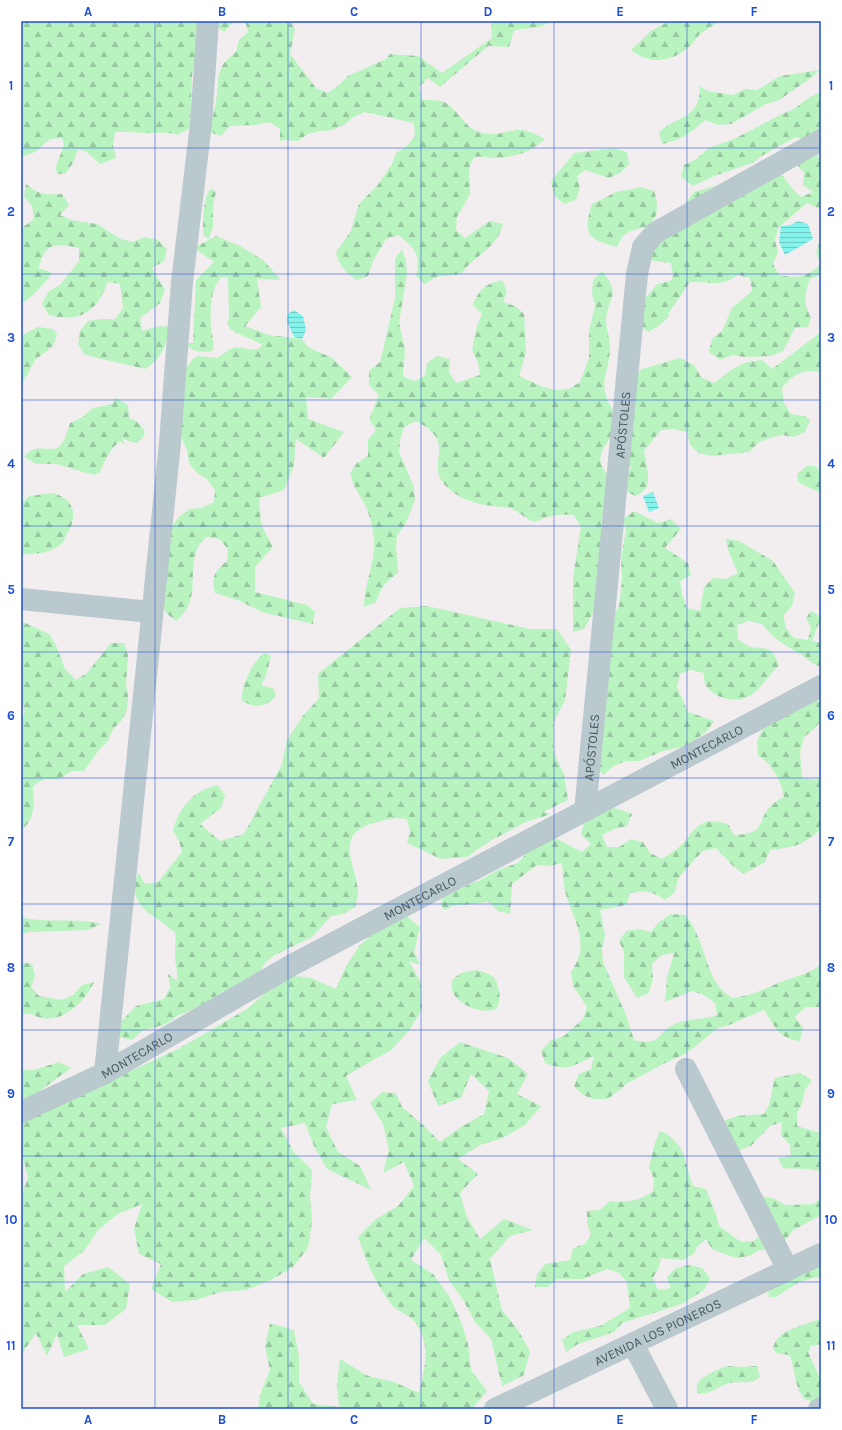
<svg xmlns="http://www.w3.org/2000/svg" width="842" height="1430" font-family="Karla,sans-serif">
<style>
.forest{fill:url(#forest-firs)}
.water{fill:url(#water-rules)}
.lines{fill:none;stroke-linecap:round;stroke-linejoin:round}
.minor{stroke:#b9c9cd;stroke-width:22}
.grid{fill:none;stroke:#1d4ed8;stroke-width:1;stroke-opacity:0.55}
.labels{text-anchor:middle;stroke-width:4;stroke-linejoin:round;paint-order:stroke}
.street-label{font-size:13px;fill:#45595e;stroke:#fff}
.neatline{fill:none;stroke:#1d4ed8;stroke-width:1.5}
.grid-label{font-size:13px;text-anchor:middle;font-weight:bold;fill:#1d4ed8}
</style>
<defs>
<pattern id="forest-firs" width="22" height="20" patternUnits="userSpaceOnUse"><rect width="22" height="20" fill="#b9f3c0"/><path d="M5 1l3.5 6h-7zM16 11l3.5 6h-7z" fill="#98c89f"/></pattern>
<pattern id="water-rules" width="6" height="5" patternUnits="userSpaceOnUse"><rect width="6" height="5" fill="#83f3ec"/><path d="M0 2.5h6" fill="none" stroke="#6dc8c2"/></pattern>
</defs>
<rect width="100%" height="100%" fill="#f2eeef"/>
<g class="forest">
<path d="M21,21H197V49L192,75L190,128L178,135C168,132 160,133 150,133C138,133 127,131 115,132L113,145L116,158L100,164L85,151L78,149L73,163L65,174H58L55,169L64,145L62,138L50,139L35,152L21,157Z"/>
<polygon points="215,21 234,21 224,32 214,24"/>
<path d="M245,21H290L295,29L290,54L316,88L328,93L339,85L348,76L386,59L390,54L418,56L442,73L492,38L491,21H553L540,27L514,30L509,47L488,46L440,87L428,78L419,87L422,100C430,100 442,99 449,105C458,112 466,128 479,132C496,138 504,130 519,130C528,129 537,135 545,139C530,152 519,156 499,158C491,158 483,156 474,157L469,168L470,194L457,217L456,230L465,238L490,221L503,224C495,252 476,253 461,274L436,277L425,284L416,276C421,254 415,248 398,235L386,239L373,261L368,276L357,280C345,272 339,266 336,252L351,231L359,204L377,186L392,164L396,153L407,146L415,136L414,123L365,112L353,117L344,125L332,130L320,131L308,134L298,141L286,140L280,141V129L269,122L256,125L230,126L221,136L209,132C211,122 214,112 216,102C220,78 214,68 236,52L239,40L248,32Z"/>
<path d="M669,21H720C713,26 705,30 699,35C696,38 694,42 691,45C673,62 651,66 631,50L651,31Z"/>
<path d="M820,70L811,78L779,100L766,104L731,124L718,125L705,120C693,132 679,141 662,144L659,132C680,114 700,119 700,86L707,91L733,95L745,89L757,90L780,76Z"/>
<polygon points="821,91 821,133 810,141 796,137 763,155 752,163 717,175 693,186 681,177 684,165 695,160 709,148 734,139 782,114 794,109 807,99"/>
<path d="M614,148L627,152L629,164L620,173L609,178L585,170L577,176L580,189L576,200L564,204L555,196L551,183C557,171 567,164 574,153Z"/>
<path d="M812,151L821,160V208L820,209L807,203L778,228L775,240L778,252L773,264L779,275C798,279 808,277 821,264L816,253L821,237V275L810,279C804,296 803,302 811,318L808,327L795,328L783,351L771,356L745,357L732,355L720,360L709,352L712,339L722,331L732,308L752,291L750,278L738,275C718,288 712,281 690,282L668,314L669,316L659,326L648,332L639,324L644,300L657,284L670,281L673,276L671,263L653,261L643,247L686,203L694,192L718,185L741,172L753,168L778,170C788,181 790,188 801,197L813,192L803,185L804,172L796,164Z"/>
<path d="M26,184C39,195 46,195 62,194L69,205L60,215L71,220L97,224L121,239L133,242L145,237L158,240L167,249L164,261L152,268L165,290L160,303L140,318L142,331L155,327L169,326C167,346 162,358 145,369L85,355L78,344L80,331L88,321L101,319H115L123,308L120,284L108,282C97,312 80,323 49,315L42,304L48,292L60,285L79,261V248C56,243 44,242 39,268L52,273C47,281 28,302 21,303V226L23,227L34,219L32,206L24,197Z"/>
<path d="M642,187L654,191C658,202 660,219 647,226C640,230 630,229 623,236C621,238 619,243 617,247C588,239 582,235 592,204L616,192Z"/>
<path d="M211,188L216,192L213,205V227L209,239L204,236C202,224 203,197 211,188Z"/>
<path d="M216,236L240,246L263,260L281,280L257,279L261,307L245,326L269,335L302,339L308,347L332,358L352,377L331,399L306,397L308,419L344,432L324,458L296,439L294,465L284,490L259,498L261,524L273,547L255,567V592L307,605L315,612L313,624L262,612L240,601L215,593C211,577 214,572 227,561L228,549L219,539L206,537C204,540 200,543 198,547C186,573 203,599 176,621L166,613L162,602L171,528L179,517L189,509L202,508L214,502L215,490L207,479L197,473L189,463L187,450L182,439L179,426L180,376L193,359L198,356L217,358C223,355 227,350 233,348C244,345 254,355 263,345L235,332L230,329L227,323L229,317L228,277H222C210,287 210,312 211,326C211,335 216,343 212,351C200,353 193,352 185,343H193L196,280L214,262L194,248Z"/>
<path d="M402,249L406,261L407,274L399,323L405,349L403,376L414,381L425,376L427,363L437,356L450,359L449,372L456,383L480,375L478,362L472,350L477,326L482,314L473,305C479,289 486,284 502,280L507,291L503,302L515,306L524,314L526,352L519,376L543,387L556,390L569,389L580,382L589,358V331L595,306L592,293L593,280L602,271C622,295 608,296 606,320C606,328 609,336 610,344C611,376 593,381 616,415L633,378L642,369L680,358L694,365L701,377L714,383C734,369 737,362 762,360L772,369L821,332V373C805,367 791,376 782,388L784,403L791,414L805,416L810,420L805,432L794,437L782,435L770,438L758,443L749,452L711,456L699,453L690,445L687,432L673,429L661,430L644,451C646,468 656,489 635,496L624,490V477L632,468L623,461L610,438C597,456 596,466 614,479L601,525L603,538L597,606L584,629L573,632V577L581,527L574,515C559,513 548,516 534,522C527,519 516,510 510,508C505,507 498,507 492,506C476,504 459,499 447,487C422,463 461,444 416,421L404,427L400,440L399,452L414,487L415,500L405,525L397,535L396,547L398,573C386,581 381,588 376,602L364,607C364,583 378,557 373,533C372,525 370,517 367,509C361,496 353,488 350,473L357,463L368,456V440L376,430L369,419L379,395L369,385V371L380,362L383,350L395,298V259Z"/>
<polygon points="38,327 53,329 57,334 53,346 35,360 21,386 21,336"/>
<path d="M116,398L128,405L129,418L136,421L145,431C144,438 141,441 134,443L122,438L125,445L120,441C109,450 106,459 100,472L94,475L56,464H36L24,457C36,441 51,454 60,446C65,441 68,430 70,423L83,417L93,408L112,404Z"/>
<polygon points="807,466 814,466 821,470 821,493 798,482 797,474"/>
<path d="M53,493C75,499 78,516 67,534C65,538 64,542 60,545C51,553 32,555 21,554V504L29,496Z"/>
<path d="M634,511L658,523L671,519L681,529L665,548L688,563L691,575L680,581L682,594L687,608L700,611L704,587L713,578L726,579L738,573L728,550L726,539L739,541L773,561L795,593L792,606L783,615L786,628L794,638L808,640L811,628L806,618L811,611L821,617L812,641L821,643V667C812,664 809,660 802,655C787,646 773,639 762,624L749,621L737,625L738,639C742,642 747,646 751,647C770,649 772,647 779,666C768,675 764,685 754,693C741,704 718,701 707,687C704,684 704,677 704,673L691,670L680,674L677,687L688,712L714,721L707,731L687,746L663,751L639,761H626L614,766L603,775L597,766L611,617L619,607L622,582L621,557L626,531L623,519Z"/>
<path d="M427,606L530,629H557L571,650L565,700L553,723V750L564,775L568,800L543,812L551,814L526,822L490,841L467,857L441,859L407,843L410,831L407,819C395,817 386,819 374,823C332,835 357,865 358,892C358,897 356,902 355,907L343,914L331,916L312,937L275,955L265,963L258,975L238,990L224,991L201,1006L177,1016L166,1024L142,1031L132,1040L118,1037V1025L136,1006L164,999L170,988L168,974L177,981C178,970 175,965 175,955C175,947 176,941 175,933C155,914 139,914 132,885L139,873L145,884L158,882L182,852L179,841L173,830C180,806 194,790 218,785L225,796L221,808L200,824L220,841L244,834L282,764L287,740L302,717L319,698L318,674L400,608Z"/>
<path d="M21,621L49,634L56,645L65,669L76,680L87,673L111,643H124L128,655L126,683L128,696L127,709L122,720L113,729L108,741L99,750L84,771H72L59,779H44L33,786C34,803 36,819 21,830V723L25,711L21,700Z"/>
<path d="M265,653L271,656L266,676L261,685L274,689L276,696C268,707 252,709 242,700C241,686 253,659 265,653Z"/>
<path d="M814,698L821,704V721L814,729L804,737L800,752L802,778L815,780L821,776V829C802,846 795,847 770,850L765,862L744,874L733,866L716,848L703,851L694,860L678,879L675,892L665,900C653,891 644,890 630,893L626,905L600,910L605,935L602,949L603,962L626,1015L634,1040C663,1047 655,1032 677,1023C690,1018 704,1020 717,1015L715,1003L704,995L692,991L665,1002L667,978L674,953L662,955L652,964L653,979L649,993L637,998L624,977V952L619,941L626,931L639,929L651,932L659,922L671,914L685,915C704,936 705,973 722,990C725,993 729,996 732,998C751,996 767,988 783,981C797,976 808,974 821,965L820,1007H806L795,1017L803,1028L800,1041C777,1038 776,1027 764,1010L729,1025L718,1028L687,1053L663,1064L628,1083L608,1099H594L583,1095L574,1086L579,1074L591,1069L594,1056C571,1066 570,1072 545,1063L541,1051L550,1041L564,1036L583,1019L587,1007L573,986L571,972C592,943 573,920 565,891C563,882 563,872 562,863L549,866L537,865L512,884L510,914L498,911L489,902L452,906L445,910L441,905L442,898L472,883L479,881L498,870L518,863L538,840L550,835L582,852L591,844L581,835L584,822L605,807L619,809L632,814L627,826L614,829L602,835L607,847H619L631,839L643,842L650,853L662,859C669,854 678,849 684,842C699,824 703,817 728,824L734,835C771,833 754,820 773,804C776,801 780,799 784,797C780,778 773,766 758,755L757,740L770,717Z"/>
<polygon points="400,911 420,927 414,952 420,965 409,961 421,983 422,1009 409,1031 391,1050 346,1076 357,1100 332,1104 326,1127 338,1152 360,1166 371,1190 327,1169 314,1146 305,1123 281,1128 293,1151 312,1170 310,1196 312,1222 308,1248 293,1267 271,1280 246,1290 221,1292 196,1300 172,1302 151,1289 161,1264 139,1254 134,1229 142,1204 118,1214 98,1230 84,1251 64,1266 65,1292 83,1274 108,1267 130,1284 126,1309 105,1325 77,1325 89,1349 64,1357 57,1334 47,1356 36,1333 21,1355 21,1196 28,1178 21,1150 21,1122 180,1048 247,1009 286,975 311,978 336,989 346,966 360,945"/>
<path d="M21,917C47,924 75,917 101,924L88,930L28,932L21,935Z"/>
<path d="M21,962L32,964L35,976L31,987L39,996L62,1000L73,995L82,985L94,982C86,1000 64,1023 41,1018C31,1015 32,1012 21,1015Z"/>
<path d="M476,970C481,971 488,973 492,976C500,982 502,1002 496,1009C479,1016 444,1000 453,979L461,973Z"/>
<path d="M460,1042L508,1058L528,1074L517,1094L541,1106L525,1125L503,1138L480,1145L458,1159L478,1174L460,1193L467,1217L480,1239L504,1219L533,1230L510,1236L490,1259L502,1310L518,1330L530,1351L524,1375L502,1386L491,1339L475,1322L463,1300L449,1280L441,1255L424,1238L411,1260L433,1274L449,1296L460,1319L468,1344L471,1370L487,1391L472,1409H258L261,1392L270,1370L265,1347L270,1323L294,1330L299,1357V1382L313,1404L339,1407L337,1384L340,1359L368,1376L394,1382L419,1393C425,1368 432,1343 414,1321C409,1314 397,1312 392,1305C376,1285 366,1261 358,1237L376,1219L398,1206L414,1186L404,1162L383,1173L389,1150L383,1124L370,1103L382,1092L396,1093L402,1107L421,1123L440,1142L461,1127L484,1114L489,1091L471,1074L461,1098L438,1106L428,1081L440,1058Z"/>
<polygon points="59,1062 71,1068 30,1098 21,1099 21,1070 34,1070"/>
<path d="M800,1073L812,1080L805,1090L802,1104L797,1113V1126L821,1133V1172C811,1167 795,1170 783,1168L778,1158L791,1156L790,1145L781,1135L782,1122L770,1126L751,1146L728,1154L724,1121L737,1116L764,1114C773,1101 770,1093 775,1078Z"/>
<path d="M660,1131C687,1143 684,1162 693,1186L706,1189L716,1214L719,1226L741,1242L754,1241L764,1232L759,1196L772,1198L786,1205L814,1204L821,1198V1215L792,1231L784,1242L772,1249L760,1250L749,1256L736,1258L712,1249L706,1239L697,1247L694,1254L683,1260L661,1258L659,1267L653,1278L658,1290L671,1288L667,1277L676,1268L689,1265L702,1268L710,1278L704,1290L682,1304L622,1323L614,1332L578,1344L566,1352L562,1340L573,1332L600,1326L630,1308L627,1282L619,1273L607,1269L583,1279H557L548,1287H535L537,1274L545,1264L570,1260L573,1248L585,1244L591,1235L587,1223V1211L600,1210L610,1201C626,1203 640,1201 653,1191L654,1179L649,1167L655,1143Z"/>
<polygon points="821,1265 821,1276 799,1282 776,1297 769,1297 768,1291"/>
<path d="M821,1318V1344L811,1346L808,1352L821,1380V1399C794,1411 797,1370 789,1355L776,1353L773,1348C778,1328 806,1326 821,1318Z"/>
<path d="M728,1366L742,1367L757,1366L760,1377C751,1385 741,1381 730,1383C718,1385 711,1396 698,1393C697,1389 696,1385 699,1381C704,1376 721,1367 728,1366Z"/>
</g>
<g class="water">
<polygon points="798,221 808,224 813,239 785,255 779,242 781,226 790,225"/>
<polygon points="294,310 303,316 306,330 302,339 294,337 287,321 288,314"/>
<polygon points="653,492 659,508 649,512 643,496"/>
</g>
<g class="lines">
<g class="minor">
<polyline points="21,599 151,612"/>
<path id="s1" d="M585,811L637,274L643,247L655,233L821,140"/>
<polyline points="686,1069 788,1270"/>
<polyline points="105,1073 170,443 182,282 201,124 208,21"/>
<path id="s2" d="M21,1112L105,1073L292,965L821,686"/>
<polyline points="633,1344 667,1409"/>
<path id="s3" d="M495,1409L821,1254"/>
<polyline points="819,1409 821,1408"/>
</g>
</g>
<path class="grid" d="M155,21V1409M288,21V1409M421,21V1409M554,21V1409M687,21V1409M21,148H821M21,274H821M21,400H821M21,526H821M21,652H821M21,778H821M21,904H821M21,1030H821M21,1156H821M21,1282H821"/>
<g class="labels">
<g class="street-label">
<text dy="5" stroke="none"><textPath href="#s1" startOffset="388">APÓSTOLES</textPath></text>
<text dy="5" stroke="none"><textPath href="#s1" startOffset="64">APÓSTOLES</textPath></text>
<text dy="5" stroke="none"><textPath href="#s2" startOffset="777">MONTECARLO</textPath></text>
<text dy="5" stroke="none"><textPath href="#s2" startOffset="453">MONTECARLO</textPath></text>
<text dy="5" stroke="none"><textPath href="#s2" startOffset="129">MONTECARLO</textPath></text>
<text dy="5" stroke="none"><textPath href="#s3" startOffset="180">AVENIDA LOS PIONEROS</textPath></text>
</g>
</g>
<rect width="842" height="1430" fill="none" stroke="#ffffff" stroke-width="44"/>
<rect x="22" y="22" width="798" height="1386" class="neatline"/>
<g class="grid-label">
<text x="88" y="16">A</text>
<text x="222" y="16">B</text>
<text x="354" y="16">C</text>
<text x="488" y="16">D</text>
<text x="620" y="16">E</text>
<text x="754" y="16">F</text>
<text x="11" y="90">1</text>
<text x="831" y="90">1</text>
<text x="11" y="216">2</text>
<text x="831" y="216">2</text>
<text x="11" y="342">3</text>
<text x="831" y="342">3</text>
<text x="11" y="468">4</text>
<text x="831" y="468">4</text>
<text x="11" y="594">5</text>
<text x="831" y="594">5</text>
<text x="11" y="720">6</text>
<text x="831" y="720">6</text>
<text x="11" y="846">7</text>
<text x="831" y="846">7</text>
<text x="11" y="972">8</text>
<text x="831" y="972">8</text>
<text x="11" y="1098">9</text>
<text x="831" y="1098">9</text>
<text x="11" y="1224">10</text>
<text x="831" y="1224">10</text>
<text x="11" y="1350">11</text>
<text x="831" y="1350">11</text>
<text x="88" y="1424">A</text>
<text x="222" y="1424">B</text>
<text x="354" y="1424">C</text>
<text x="488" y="1424">D</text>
<text x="620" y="1424">E</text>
<text x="754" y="1424">F</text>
</g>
</svg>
